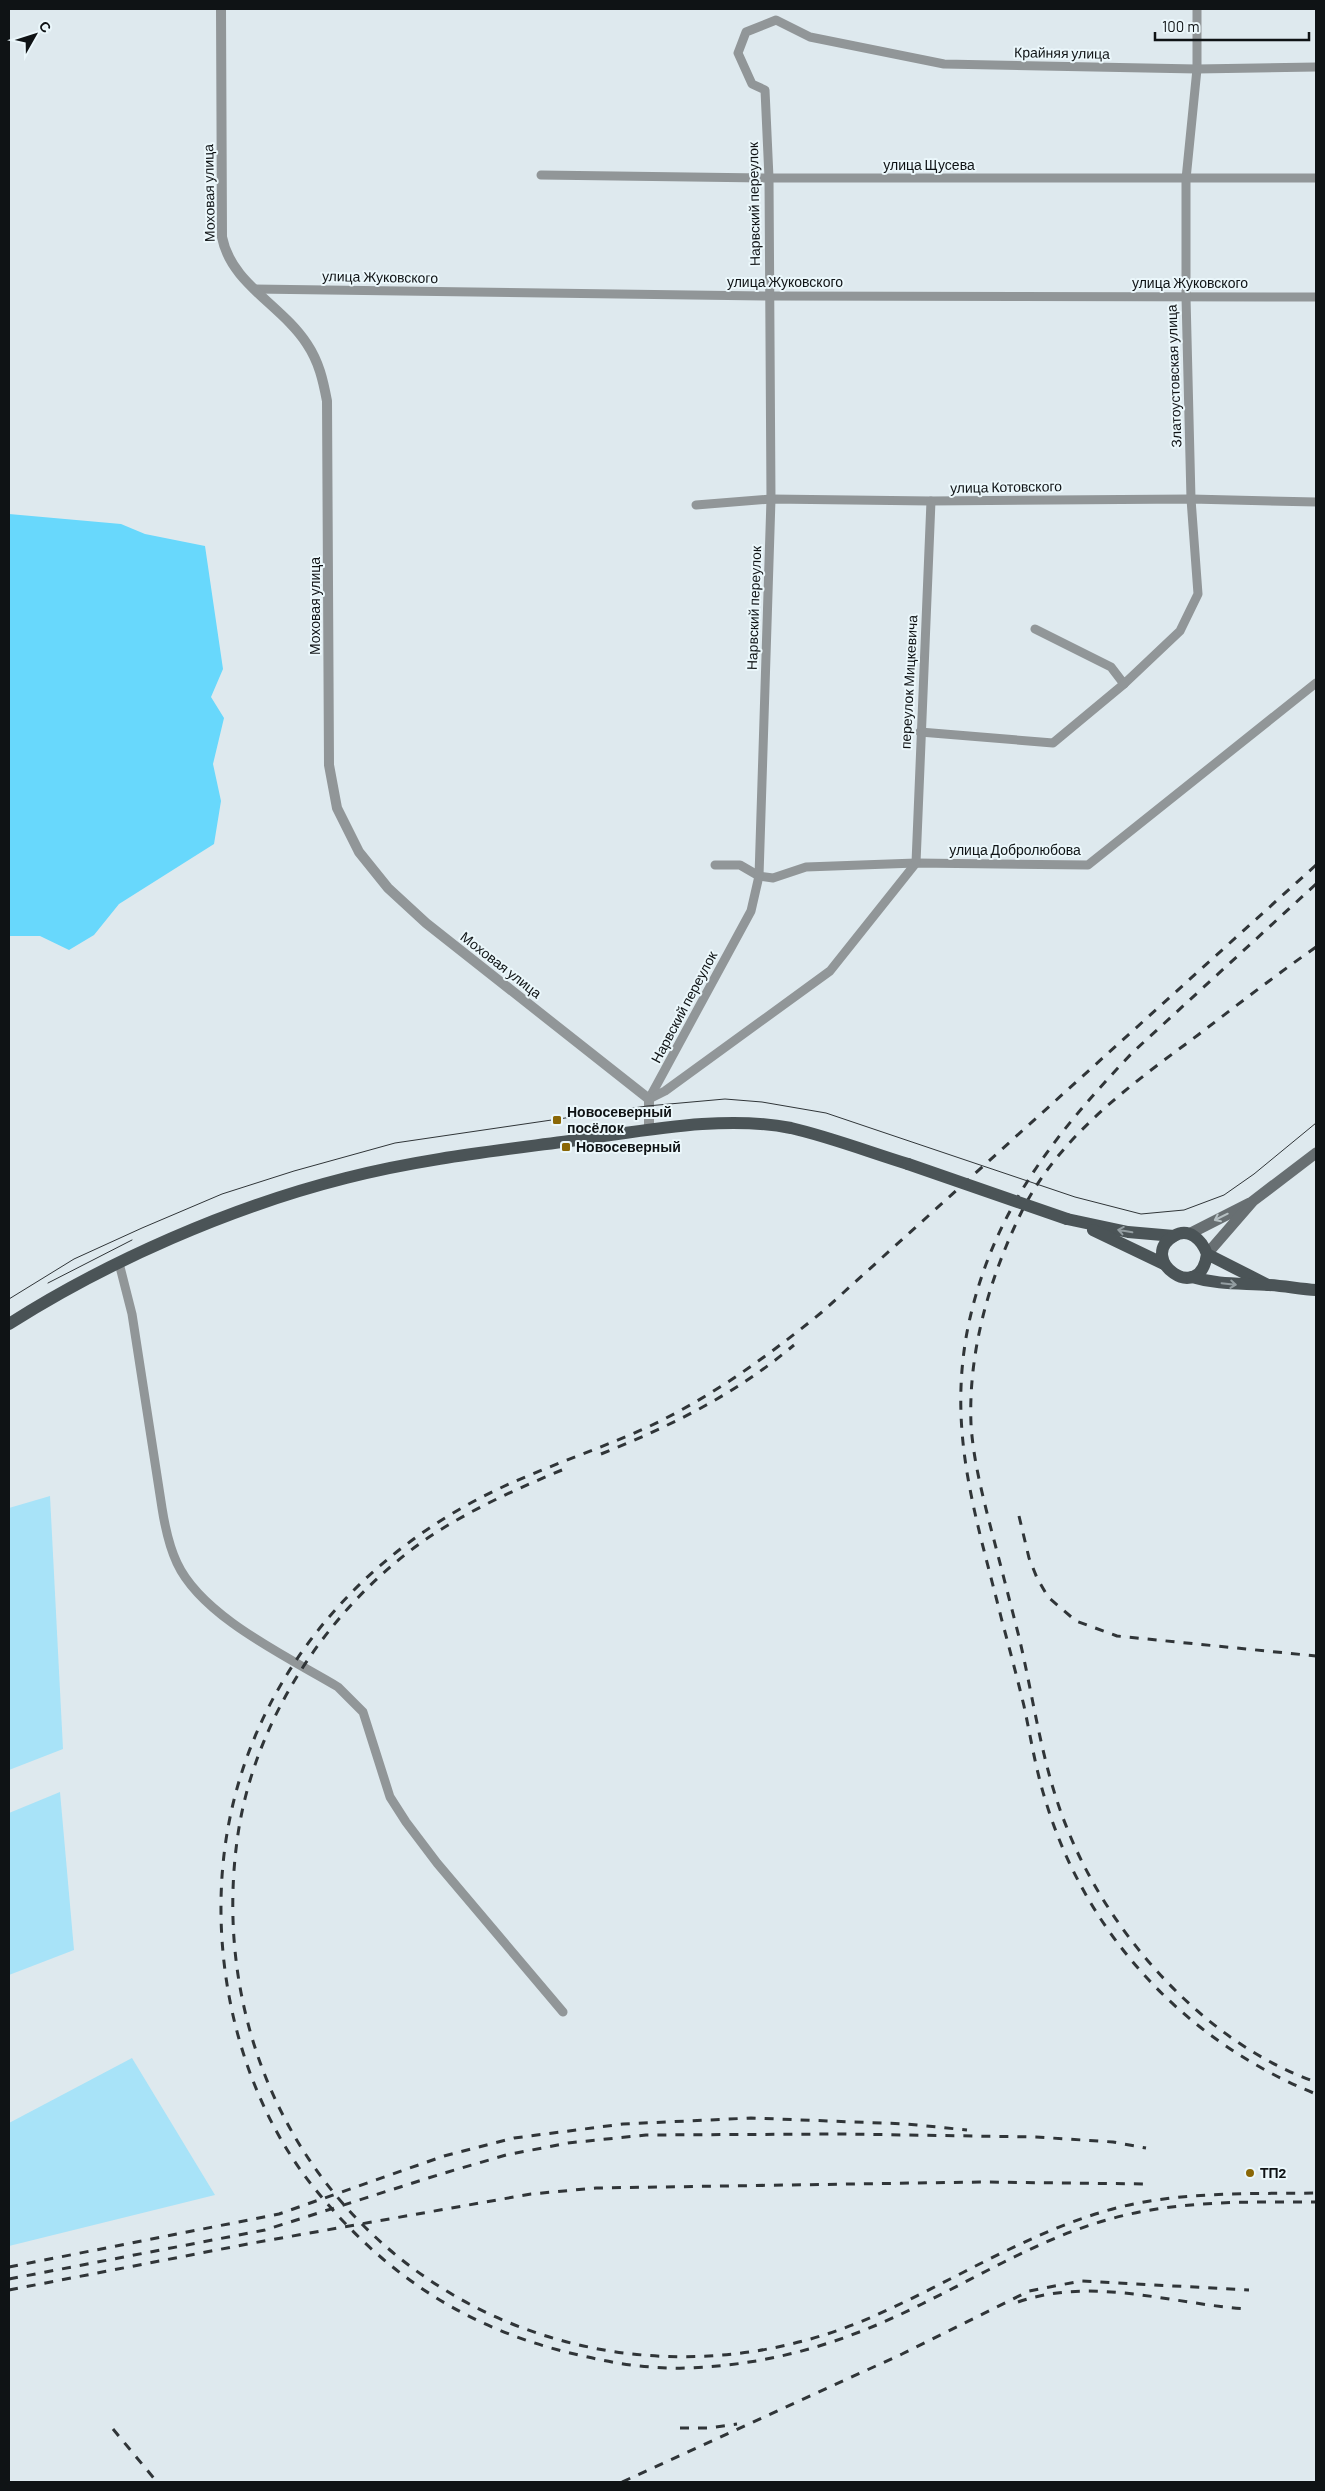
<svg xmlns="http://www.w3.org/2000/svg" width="1325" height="2491" font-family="Barlow,sans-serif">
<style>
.green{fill:#a8e3f8}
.water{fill:#68d8fc}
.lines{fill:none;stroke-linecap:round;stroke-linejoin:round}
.minor{stroke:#919698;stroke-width:9}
.tertiary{stroke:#919698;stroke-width:10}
.secondary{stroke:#686f72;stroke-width:11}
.primary{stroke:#4b5457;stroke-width:12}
.tram{stroke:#303538;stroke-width:1}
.rail{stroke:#303538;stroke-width:3;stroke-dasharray:9 9;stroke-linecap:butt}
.primary-bridge{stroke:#4b5457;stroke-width:12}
.oneway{stroke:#b7c1c4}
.oneway2{stroke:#939da1}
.poi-dot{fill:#8a6706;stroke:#ebf7fb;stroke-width:2}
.labels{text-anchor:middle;stroke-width:4;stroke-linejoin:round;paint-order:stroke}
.street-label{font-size:14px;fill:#0f1315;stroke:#ebf7fb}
.poi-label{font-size:14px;font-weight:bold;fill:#0f1315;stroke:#ebf7fb;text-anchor:start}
</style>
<rect width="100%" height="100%" fill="#dee9ee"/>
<g class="green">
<polygon points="50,1496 63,1749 9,1770 9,1508"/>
<polygon points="60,1792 74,1950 9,1975 9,1813"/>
<polygon points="132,2058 215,2195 9,2246 9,2123"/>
</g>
<polygon class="water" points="9,514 121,524 145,534 205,546 223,669 211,697 224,718 213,764 221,801 214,844 119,904 94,935 69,950 40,936 9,936"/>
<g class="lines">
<g class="minor">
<polyline points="541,175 769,178 1316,178"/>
<polyline points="254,289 770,296 1316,297"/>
<polyline points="696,505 771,499 931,501 1191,499 1316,502"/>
<polyline points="1035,629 1111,667 1124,684 1180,631 1198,594 1191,499 1186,297 1186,179 1197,69 1197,9"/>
<polyline points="920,732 1053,743 1124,684"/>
<polyline points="715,865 740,865 759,876 773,878 806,867 916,863 1088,865 1316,683"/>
<polyline points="649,1099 751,911 759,876 771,499 769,178 765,90 752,84 738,53 746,32 776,20 810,37 944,64 1197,69 1316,67"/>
<polyline points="649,1099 665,1091 830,971 916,863 931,501"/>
<path d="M119,1263L132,1314L162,1508C165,1527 169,1546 177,1563C202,1617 288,1657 338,1687L363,1712L390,1797L406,1822L437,1863L563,2012"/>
</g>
<path class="tertiary" d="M221,9L222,237C231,284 282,305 307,344C319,362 323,380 327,401L329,765L337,808L359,852L388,888L426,923L649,1099V1130"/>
<g class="secondary">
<polyline points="1189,1234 1250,1203"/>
<polyline points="1207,1254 1253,1201 1316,1153"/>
</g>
<g class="primary">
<polyline points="1067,1219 1128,1232 1174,1236"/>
<polyline points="1093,1230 1164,1264"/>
<path d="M1207,1254C1200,1307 1136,1258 1174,1236C1189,1227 1202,1240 1207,1254L1268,1285"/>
<path d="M1192,1277C1218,1285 1242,1283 1269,1285C1285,1286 1300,1289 1316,1290"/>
<path d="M9,1324C108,1261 231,1207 346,1178C423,1158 504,1150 584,1139C649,1130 725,1115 791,1128C830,1137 869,1152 908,1164"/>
</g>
<g class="tram">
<polyline points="48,1283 132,1240"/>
<polyline points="9,1299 74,1259 142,1228 222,1194 294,1171 395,1143 647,1106 725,1099 762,1102 826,1113 1075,1197 1141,1214 1184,1210 1224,1195 1254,1174 1316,1123"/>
</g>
<g class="rail">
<path d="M1316,865L822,1312C768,1356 713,1396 650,1426C587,1455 520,1474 460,1509C316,1592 222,1736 221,1904C220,2002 250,2106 311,2184C384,2276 472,2333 588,2357C621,2365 656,2369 690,2368C776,2364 846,2342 922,2304C983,2274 1044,2237 1110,2219C1178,2200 1247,2202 1316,2202"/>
<path d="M1316,884L1133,1052C1054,1135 992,1212 968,1327C947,1433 976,1516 1001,1617C1009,1647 1017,1677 1024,1706C1031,1739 1036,1771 1046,1802C1087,1937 1187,2042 1316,2094"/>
<path d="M1316,947C1276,975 1237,1005 1198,1035C1133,1083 1062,1134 1024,1207C991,1273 968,1349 971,1424C973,1457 981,1489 989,1521C999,1559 1009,1598 1019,1637C1034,1700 1042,1767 1067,1828C1109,1935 1206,2044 1316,2082"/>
<path d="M601,1454C671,1426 736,1394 794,1345"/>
<path d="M562,1470C514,1490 465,1512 422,1542C328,1609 255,1719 238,1834C219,1962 252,2093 334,2193C462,2349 675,2397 860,2322C942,2288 1016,2238 1102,2212C1171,2191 1245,2194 1316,2193"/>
<polyline points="1019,1516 1029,1558 1037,1578 1048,1597 1076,1621 1117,1636 1316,1656"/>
<polyline points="9,2267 279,2214 444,2156 514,2138 623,2124 751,2118 907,2124 967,2130"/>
<polyline points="9,2279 265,2230 441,2174 506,2155 568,2143 646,2135 843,2134 1036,2137 1113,2142 1146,2148"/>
<polyline points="9,2290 253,2243 531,2194 596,2188 980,2182 1149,2184"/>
<path d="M1018,2302C1093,2276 1171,2304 1247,2309"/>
<polyline points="680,2428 708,2428 737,2424"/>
<polyline points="113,2429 157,2482"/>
<polyline points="622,2482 902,2354 1029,2291 1081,2281 1249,2290"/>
</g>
<polyline class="primary-bridge" points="908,1164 1067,1219"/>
</g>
<defs><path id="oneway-shaft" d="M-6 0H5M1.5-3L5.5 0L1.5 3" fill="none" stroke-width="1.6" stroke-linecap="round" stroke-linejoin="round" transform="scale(1.25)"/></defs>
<use class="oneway" href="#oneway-shaft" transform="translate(1221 1217) rotate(154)"/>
<g class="oneway2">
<use href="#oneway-shaft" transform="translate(1125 1231) rotate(-170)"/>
<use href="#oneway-shaft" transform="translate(1229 1284) rotate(6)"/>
</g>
<g class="poi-dot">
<rect x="552" y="1115" width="10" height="10" rx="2.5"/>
<rect x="561" y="1142" width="10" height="10" rx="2.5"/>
<circle cx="1250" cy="2173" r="5"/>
</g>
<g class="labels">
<g class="street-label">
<text transform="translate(1062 53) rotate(1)" y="5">Крайняя улица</text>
<text x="929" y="170">улица Щусева</text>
<text transform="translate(209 193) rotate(-91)" y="5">Моховая улица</text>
<text transform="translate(754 204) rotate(-91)" y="5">Нарвский переулок</text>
<text transform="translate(380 277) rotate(1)" y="5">улица Жуковского</text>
<text x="785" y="287">улица Жуковского</text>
<text x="1190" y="288">улица Жуковского</text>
<text transform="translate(1174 376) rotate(-92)" y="5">Златоустовская улица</text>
<text transform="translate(1006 487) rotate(-1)" y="5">улица Котовского</text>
<text transform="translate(315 606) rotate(-90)" y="5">Моховая улица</text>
<text transform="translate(754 608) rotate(-88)" y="5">Нарвский переулок</text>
<text transform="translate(909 682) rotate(-87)" y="5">переулок Мицкевича</text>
<text x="1015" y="855">улица Добролюбова</text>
<text transform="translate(501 965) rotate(38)" y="5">Моховая улица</text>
<text transform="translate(684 1007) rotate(-62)" y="5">Нарвский переулок</text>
</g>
<g class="poi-label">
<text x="567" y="1117">Новосеверный<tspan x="567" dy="16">посёлок</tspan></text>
<text x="576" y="1152">Новосеверный</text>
<text x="1260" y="2178">ТП2</text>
</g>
</g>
<rect width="1325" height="2491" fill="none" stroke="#0f1315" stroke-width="20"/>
<g transform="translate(35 35) rotate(51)" stroke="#ebf7fb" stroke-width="4" paint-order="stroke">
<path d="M0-4L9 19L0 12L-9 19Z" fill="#0f1315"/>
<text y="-8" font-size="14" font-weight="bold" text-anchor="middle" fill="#0f1315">С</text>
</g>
<path d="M1155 32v8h154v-8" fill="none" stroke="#0f1315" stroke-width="2.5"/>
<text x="1162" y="32" font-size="15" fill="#0f1315" stroke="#ebf7fb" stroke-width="4" paint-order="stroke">100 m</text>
</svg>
